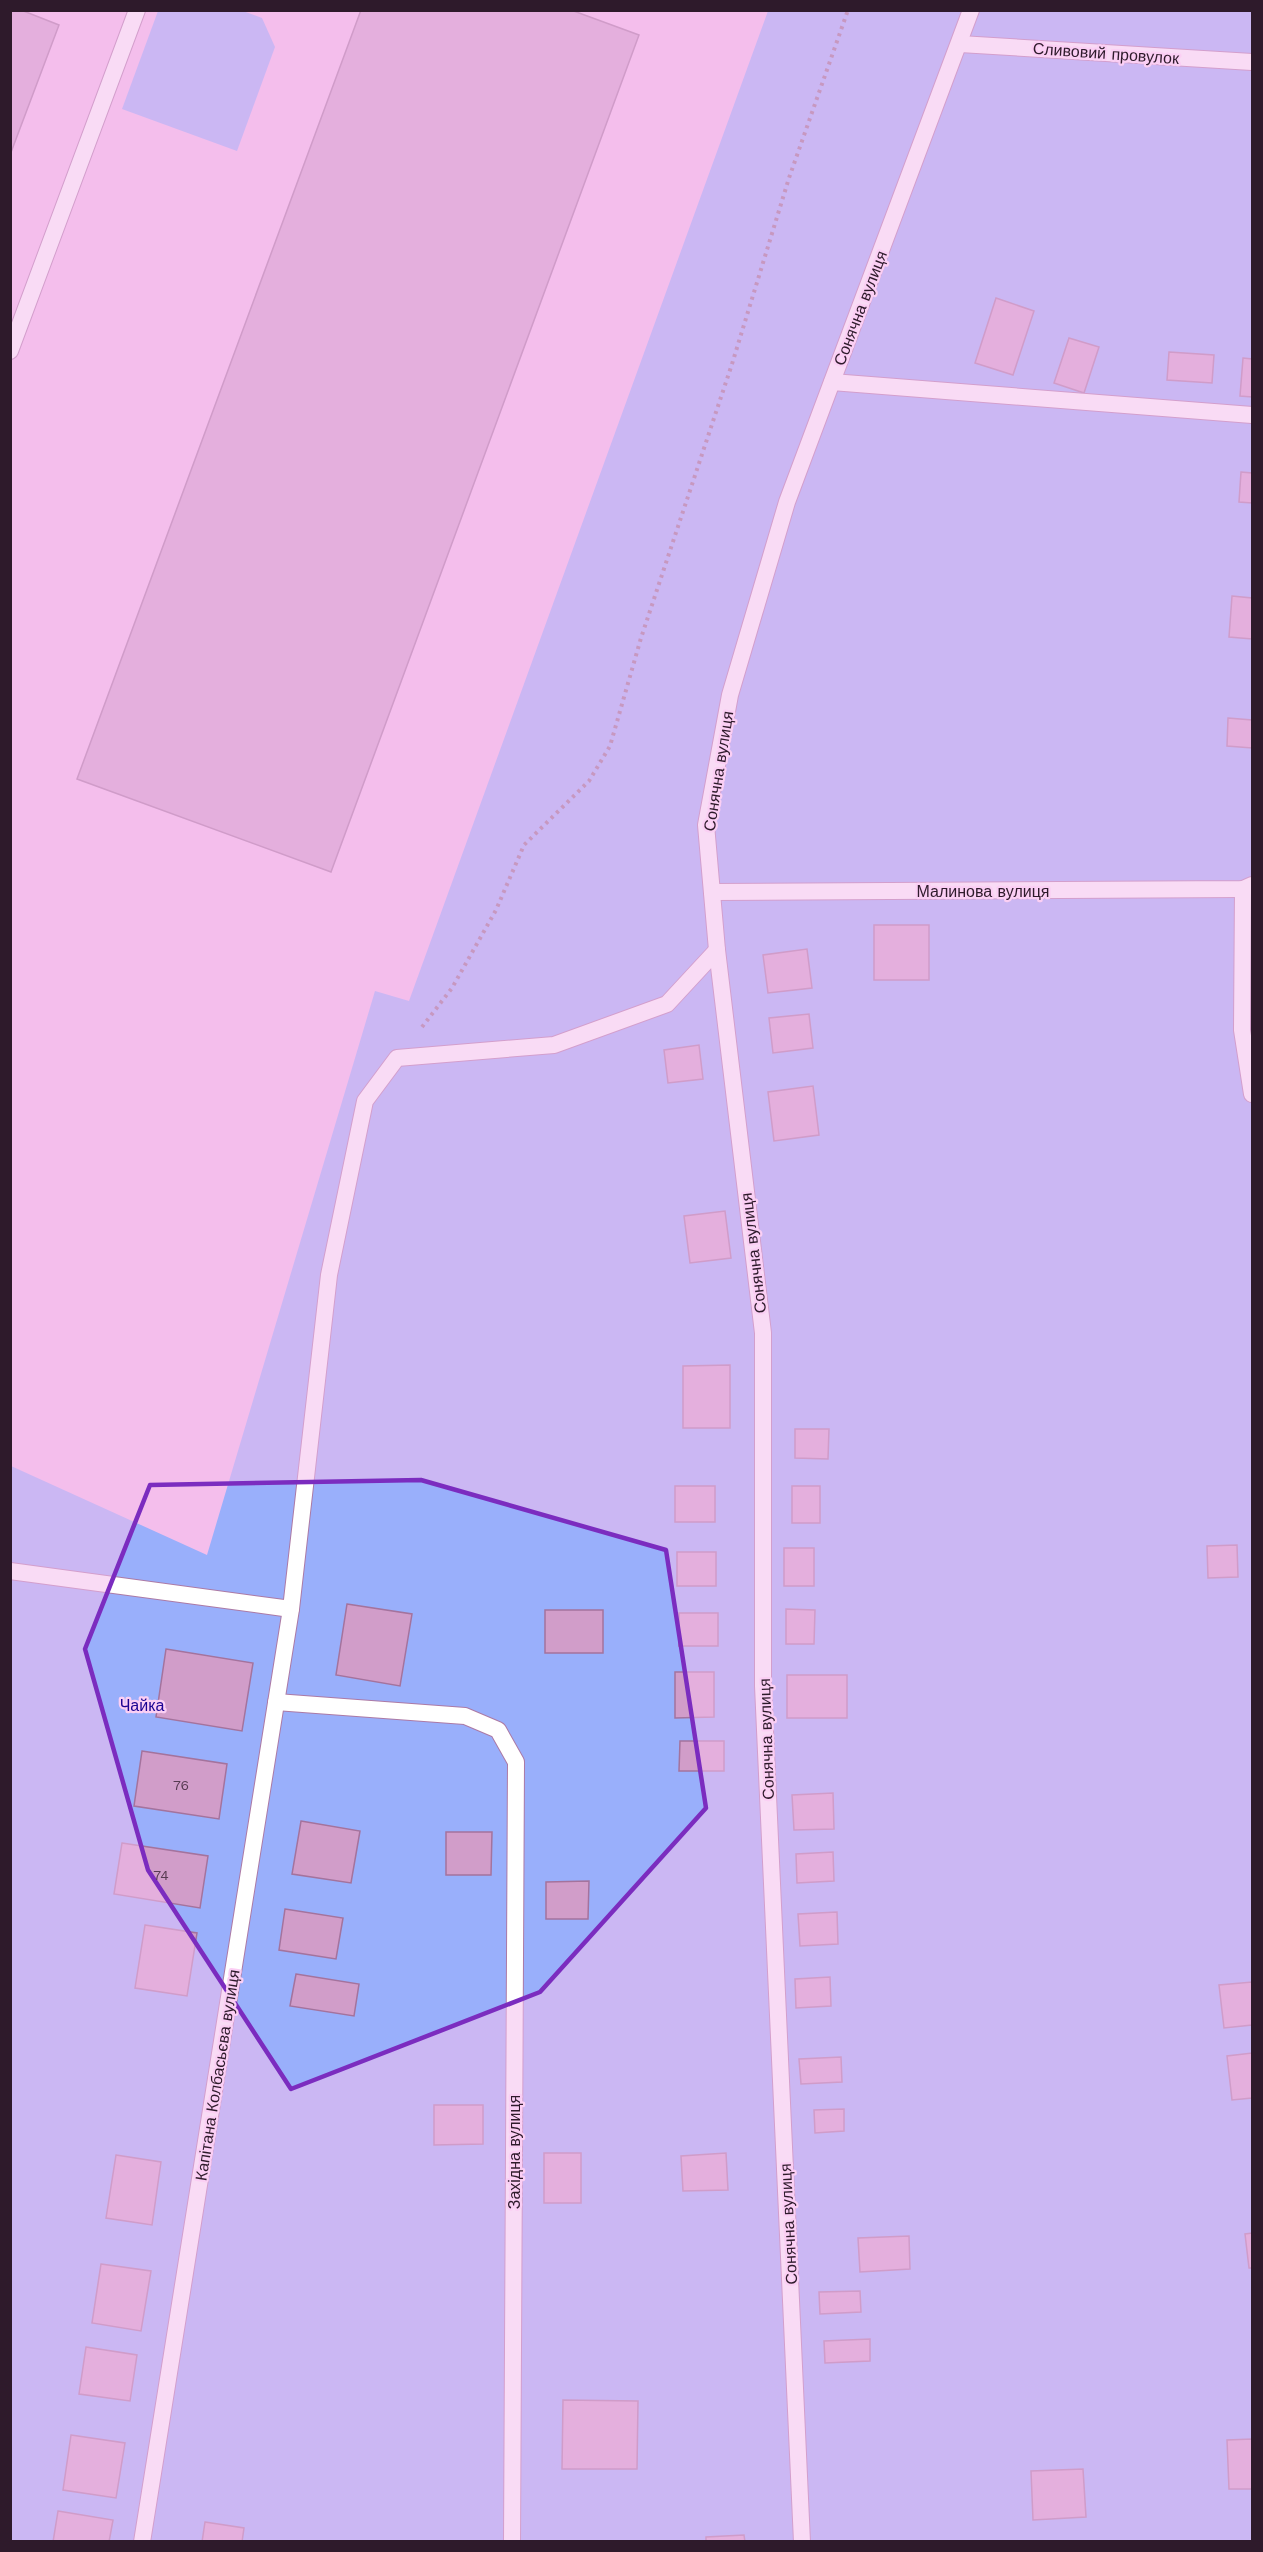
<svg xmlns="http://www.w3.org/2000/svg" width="1263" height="2552" font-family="'Work Sans',sans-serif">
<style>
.green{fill:#99affb}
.building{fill:#d19dc9;stroke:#a4739d;stroke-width:1.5}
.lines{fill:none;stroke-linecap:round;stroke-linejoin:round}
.service-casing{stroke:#ac7aa5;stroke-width:18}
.path{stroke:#906b8a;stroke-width:4;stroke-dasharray:3 4.5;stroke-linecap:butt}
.service{stroke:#fff;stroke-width:16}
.marked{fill:none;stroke:#7b2cbf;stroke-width:4.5;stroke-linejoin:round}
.labels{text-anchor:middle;stroke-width:4.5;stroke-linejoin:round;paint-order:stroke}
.number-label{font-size:14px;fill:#573b52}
.street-label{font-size:16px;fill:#2e1a2b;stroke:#fbcff4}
.park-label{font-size:16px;fill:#1b0492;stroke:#fbcff4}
</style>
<rect width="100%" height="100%" fill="#f4beec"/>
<g class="green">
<polygon points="158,11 243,11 262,18 275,47 237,151 122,109"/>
<polygon points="768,11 1252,11 1252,2541 11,2542 11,1466 207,1555 375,991 409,1001"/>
</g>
<g class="building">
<polygon points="10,10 21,10 59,25 10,155"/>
<polygon points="361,10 571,10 639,35 331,872 77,779"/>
<polygon points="996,298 1034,311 1013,375 975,363"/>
<polygon points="1069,338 1099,347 1084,393 1054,383"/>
<polygon points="1169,352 1214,355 1212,383 1167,380"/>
<polygon points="1243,358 1252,359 1252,397 1240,396"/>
<polygon points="1241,472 1252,473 1252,503 1239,502"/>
<polygon points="1232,596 1252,598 1252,639 1229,637"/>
<polygon points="1228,718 1252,720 1252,748 1227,746"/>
<rect x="874" y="925" width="55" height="55"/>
<polygon points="807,949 812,988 768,993 763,955"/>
<polygon points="809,1014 813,1048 773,1053 769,1018"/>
<polygon points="699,1045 703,1079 668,1083 664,1050"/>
<polygon points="813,1086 819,1135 774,1141 768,1092"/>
<polygon points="725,1211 731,1258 690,1263 684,1216"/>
<polygon points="730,1365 730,1428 683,1428 683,1366"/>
<polygon points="795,1429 829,1429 828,1459 795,1458"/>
<rect x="675" y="1486" width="40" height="36"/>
<rect x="792" y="1486" width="28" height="37"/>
<polygon points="1237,1545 1238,1577 1208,1578 1207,1546"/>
<rect x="784" y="1548" width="30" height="38"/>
<rect x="677" y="1552" width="39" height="34"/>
<polygon points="347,1604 412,1614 400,1686 336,1675"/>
<polygon points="786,1609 815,1610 814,1644 786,1644"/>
<rect x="545" y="1610" width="58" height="43"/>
<rect x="679" y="1613" width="39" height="33"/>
<polygon points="166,1649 253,1663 242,1731 156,1717"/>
<polygon points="675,1672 714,1672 714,1717 675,1718"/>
<rect x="787" y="1675" width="60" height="43"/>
<polygon points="680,1741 724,1741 724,1771 679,1771"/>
<polygon points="142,1751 227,1764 219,1819 134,1806"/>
<polygon points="833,1793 834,1829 794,1830 792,1795"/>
<polygon points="301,1821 360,1831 351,1883 292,1874"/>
<polygon points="446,1832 492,1832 491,1875 446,1875"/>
<polygon points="122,1843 208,1856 200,1908 114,1894"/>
<polygon points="833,1852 834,1881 797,1883 796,1854"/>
<polygon points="589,1881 588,1919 546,1919 546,1882"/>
<polygon points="285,1909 343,1918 336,1959 279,1950"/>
<polygon points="837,1912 838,1944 800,1946 798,1914"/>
<polygon points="145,1925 197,1933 187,1996 135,1988"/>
<polygon points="296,1974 359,1984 354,2016 290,2006"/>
<polygon points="830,1977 831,2006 796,2008 795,1979"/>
<polygon points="1252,1982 1252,2025 1224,2028 1219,1985"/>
<polygon points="1252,2053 1252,2098 1232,2100 1227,2056"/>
<polygon points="841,2057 842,2082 801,2084 799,2059"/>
<polygon points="434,2105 483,2105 483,2144 434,2145"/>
<polygon points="844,2109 844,2131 815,2133 814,2110"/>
<rect x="544" y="2153" width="37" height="50"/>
<polygon points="726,2153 728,2190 683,2191 681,2156"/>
<polygon points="116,2155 161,2162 152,2225 106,2218"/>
<polygon points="1252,2233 1252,2268 1249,2268 1245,2234"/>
<polygon points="909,2236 910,2269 860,2272 858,2238"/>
<polygon points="101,2264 151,2271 141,2331 92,2323"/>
<polygon points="860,2291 861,2312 820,2314 819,2292"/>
<polygon points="870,2339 870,2361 825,2363 824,2341"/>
<polygon points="86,2347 137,2355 130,2401 79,2394"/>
<polygon points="563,2400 638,2401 637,2469 562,2469"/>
<polygon points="71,2435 125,2443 116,2498 63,2490"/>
<polygon points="1252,2439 1252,2489 1229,2489 1227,2440"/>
<polygon points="1083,2469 1086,2517 1033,2520 1031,2471"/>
<polygon points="58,2511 113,2520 109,2542 53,2542"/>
<polygon points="205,2522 244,2528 242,2542 202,2542"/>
<polygon points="744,2535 745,2542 706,2542 706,2537"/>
</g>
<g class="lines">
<defs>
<g id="service">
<polyline points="960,44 1252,62"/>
<polyline points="10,351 137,10"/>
<polyline points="832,382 1252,415"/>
<polyline points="1243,889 1242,1030 1252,1094"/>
<polyline points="712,892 1243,889 1252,885"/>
<polyline points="10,1571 291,1609"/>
<polyline points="276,1702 465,1716 498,1730 516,1762 512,2542"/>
<polyline points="142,2542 291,1609 329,1275 365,1101 397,1058 554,1045 667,1004 717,950"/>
<polyline points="802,2542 763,1686 763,1333 717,950 706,825 730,695 787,502 971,10"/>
</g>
</defs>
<use href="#service" class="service-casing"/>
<polyline class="path" points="422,1027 452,988 496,910 524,845 589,781 610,746 641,638 732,364 789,178 848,10"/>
<use href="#service" class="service"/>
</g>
<path d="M0 0H1263V2552H0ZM421,1480L666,1550L706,1808L540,1992L291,2089L148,1870L85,1649L150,1485Z" fill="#f4beec" fill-opacity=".55" fill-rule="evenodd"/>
<path class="marked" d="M421,1480L666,1550L706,1808L540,1992L291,2089L148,1870L85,1649L150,1485Z"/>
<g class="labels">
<g class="number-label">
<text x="181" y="1790">76</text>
<text x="161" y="1880">74</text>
</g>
<g class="street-label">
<text transform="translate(1106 53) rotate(4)" y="6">Сливовий провулок</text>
<text transform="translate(860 308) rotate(-69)" y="6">Сонячна вулиця</text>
<text transform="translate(718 771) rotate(-81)" y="6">Сонячна вулиця</text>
<text x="983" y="897">Малинова вулиця</text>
<text transform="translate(753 1253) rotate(-97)" y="6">Сонячна вулиця</text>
<text transform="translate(766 1739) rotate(-92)" y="6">Сонячна вулиця</text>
<text transform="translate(217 2075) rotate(-81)" y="6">Капітана Колбасьєва вулиця</text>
<text transform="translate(514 2152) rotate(-90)" y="6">Західна вулиця</text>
<text transform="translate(788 2224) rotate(-93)" y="6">Сонячна вулиця</text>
</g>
<g class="park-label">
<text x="142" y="1711">Чайка</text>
</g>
</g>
<rect width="1263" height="2552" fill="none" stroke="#2e1a2b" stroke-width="24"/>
</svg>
